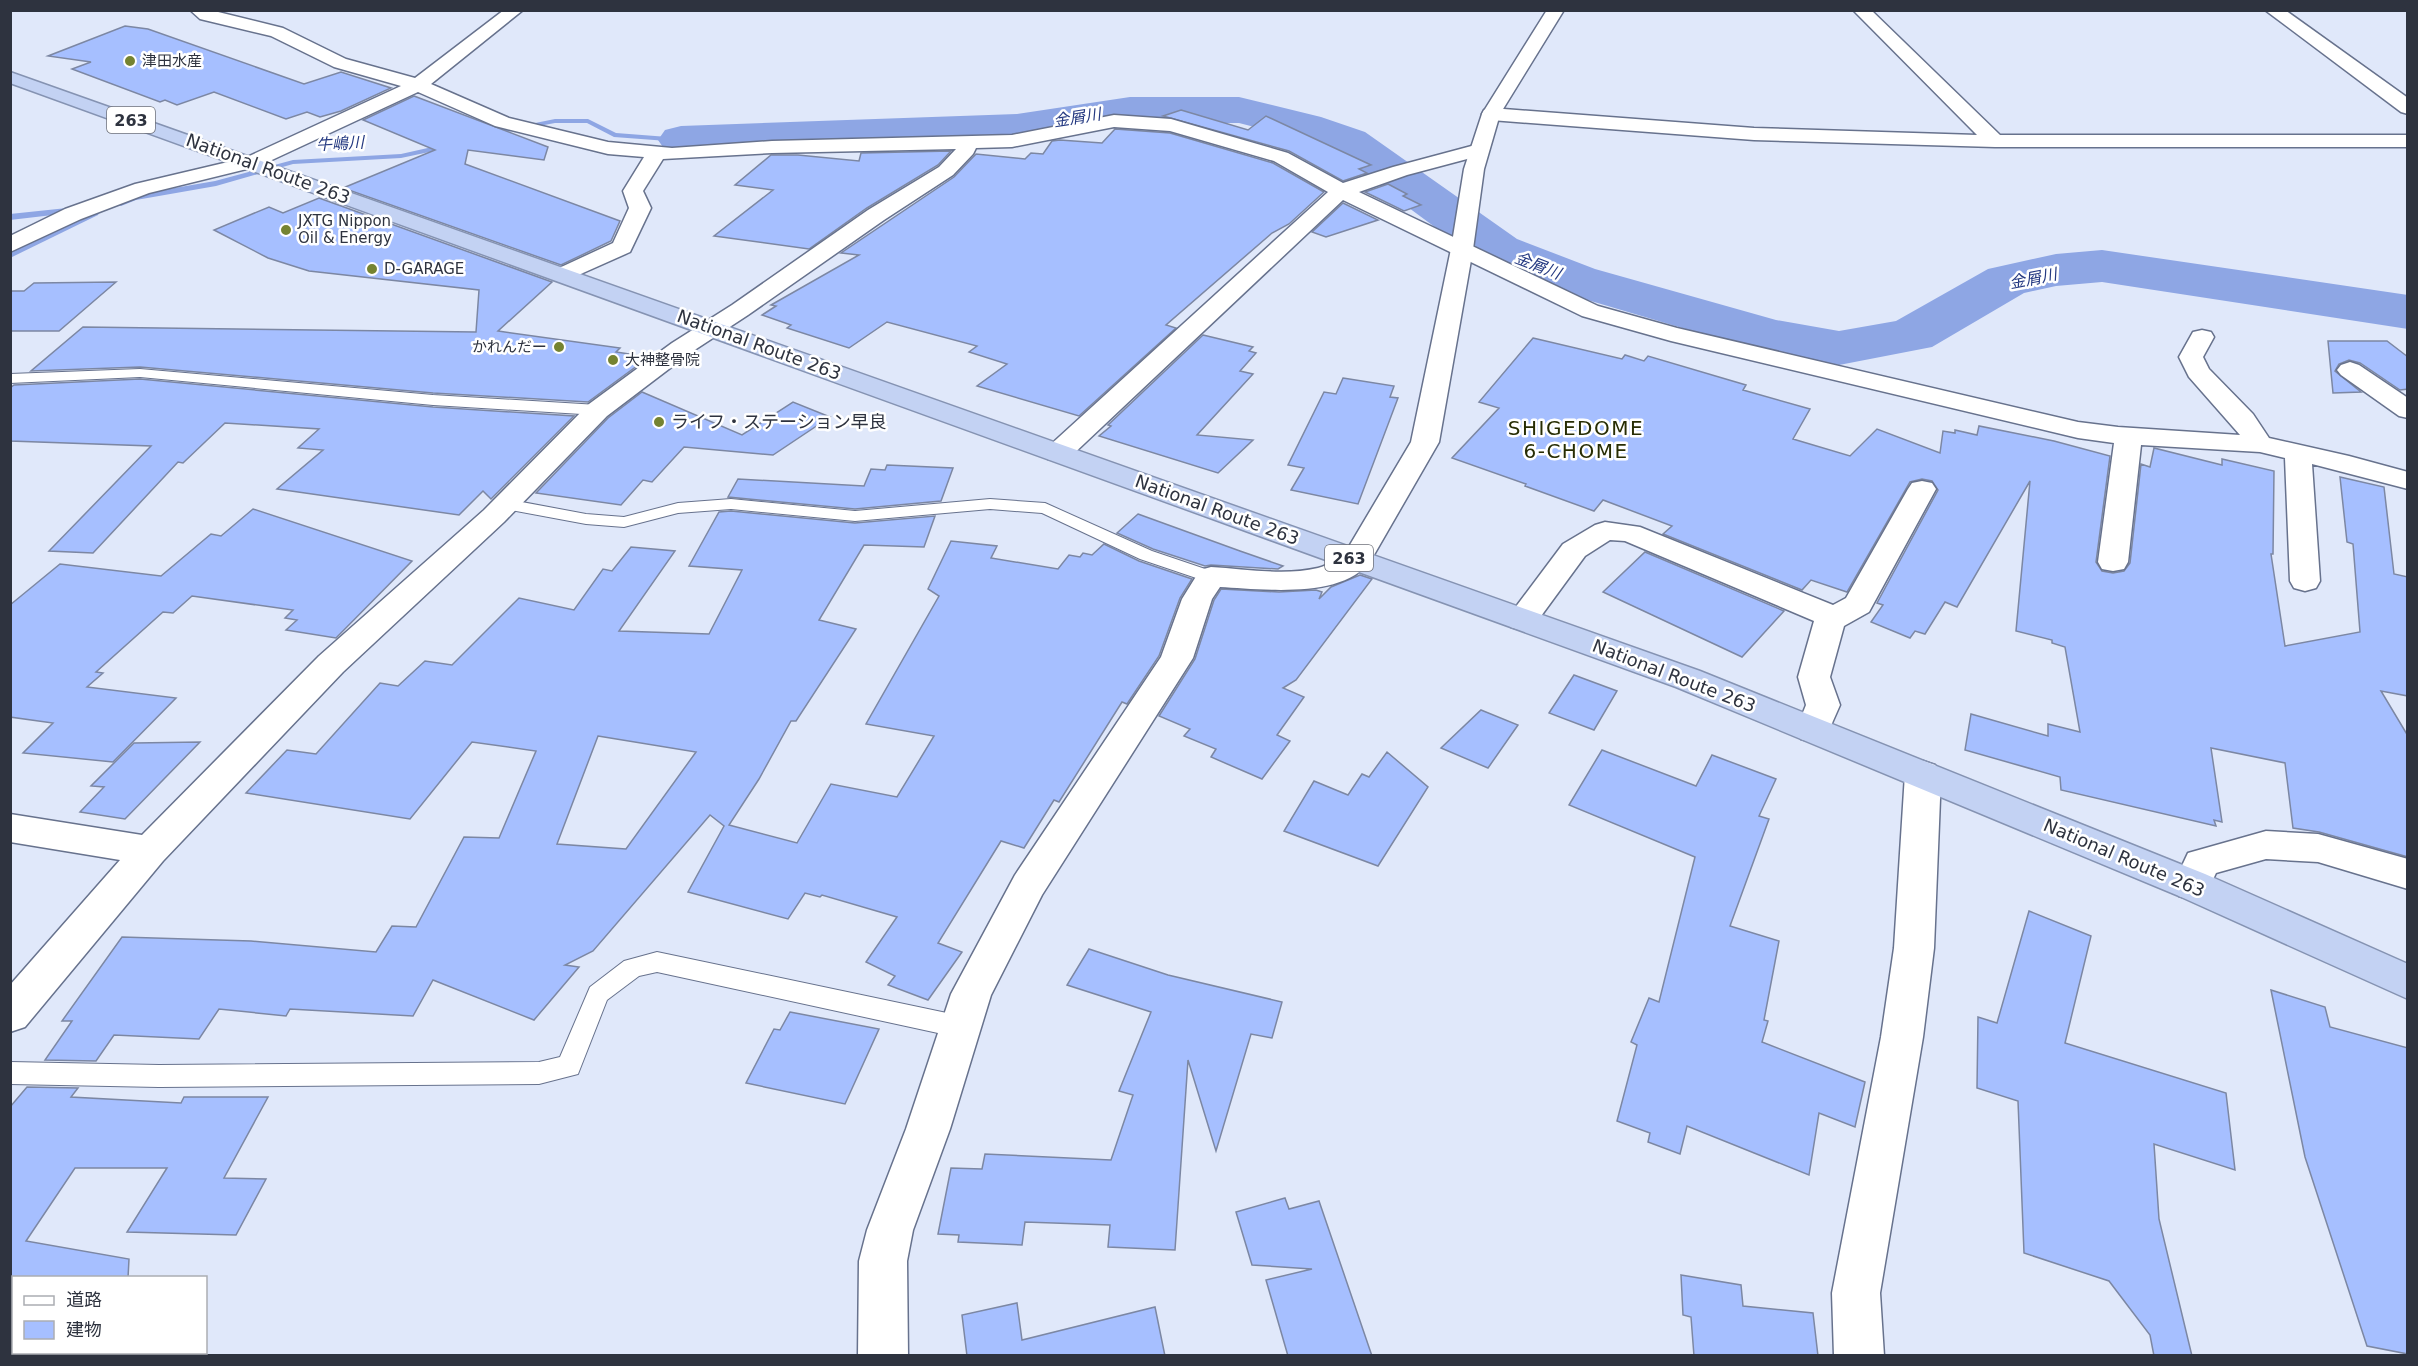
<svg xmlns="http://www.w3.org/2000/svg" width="2418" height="1366" font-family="'DejaVu Sans','Noto Sans JP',sans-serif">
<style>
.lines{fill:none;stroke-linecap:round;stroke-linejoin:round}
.stream{fill:#8ea6e4;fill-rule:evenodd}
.river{fill:#8ea6e4;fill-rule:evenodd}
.building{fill:#a6bfff;stroke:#7c87a3;stroke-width:1.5;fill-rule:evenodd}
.service-casing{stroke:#67728d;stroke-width:2}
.minor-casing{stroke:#67728d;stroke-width:3}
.tertiary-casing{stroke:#67728d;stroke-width:3}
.trunk-casing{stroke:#8593b2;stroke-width:3}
.service{fill:#fff;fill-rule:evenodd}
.minor{fill:#fff;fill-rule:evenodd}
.tertiary{fill:#fff;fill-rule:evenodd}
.trunk{fill:#c3d2f3;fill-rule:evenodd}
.poi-dot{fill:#758331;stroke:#fff;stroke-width:2}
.labels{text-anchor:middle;stroke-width:5;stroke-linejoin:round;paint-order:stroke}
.far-poi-label{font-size:15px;fill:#2e333f;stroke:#fff;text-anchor:start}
.far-water-label{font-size:16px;font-style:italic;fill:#243981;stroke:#fff}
.shield{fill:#fff;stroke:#6d7079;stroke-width:1.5}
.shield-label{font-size:16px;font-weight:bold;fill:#2e333f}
.street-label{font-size:18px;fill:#2e333f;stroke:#fff}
.poi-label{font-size:18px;fill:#2e333f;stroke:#fff;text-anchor:start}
.neighbourhood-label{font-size:20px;letter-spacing:1.5px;fill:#272d04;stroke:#fff}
</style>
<rect width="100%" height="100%" fill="#e0e8fa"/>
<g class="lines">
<g class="stream">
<polygon points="555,119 588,119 616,133 681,138 685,140 681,142 614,137 587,123 555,123 485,136 481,134"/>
<polygon points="450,143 454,145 453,147 401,158 293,164 216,186 136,200 121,206 117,203 134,195 215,181 293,160 401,154"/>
<polygon points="67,208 70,209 70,213 10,220 10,214"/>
<polygon points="95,210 99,213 98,215 10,258 10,251"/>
</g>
<polygon class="river" points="1130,97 1239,97 1321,117 1365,132 1517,239 1595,269 1776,320 1839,331 1896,321 1988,269 2056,254 2102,250 2408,295 2408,329 2102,282 2056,286 2024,293 1932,347 1839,365 1750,348 1557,291 1481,261 1333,152 1289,136 1239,123 1130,123 1017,140 738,150 681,154 665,150 658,140 665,130 681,126 1017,114"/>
</g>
<g class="building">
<polygon points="125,26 148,29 304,84 341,72 391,88 341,111 320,117 307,112 286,119 214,92 177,105 165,100 160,102 72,69 91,62 48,56"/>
<polygon points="414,96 548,147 544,160 468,150 465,164 620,221 611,241 561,265 343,188 435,150 363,120"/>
<polygon points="1181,110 1248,130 1266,116 1371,165 1359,169 1367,173 1343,181 1289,151 1163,116"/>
<polygon points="1115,129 1170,133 1273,163 1324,192 1289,224 1272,233 1166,325 1176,328 1079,416 977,386 1007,364 969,352 977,346 887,322 849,348 787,328 791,325 762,315 776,306 771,305 859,255 841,253 954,177 976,154 1025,159 1031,153 1043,154 1052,141 1060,140 1102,143"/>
<polygon points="951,151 938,165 867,208 809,249 714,236 773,190 735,185 771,155 798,155 859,161 861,153"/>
<polygon points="1388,184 1407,194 1403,196 1421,205 1404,211 1365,192"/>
<polygon points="319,198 552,282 498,331 620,348 616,352 649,357 588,402 433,393 140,367 31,371 83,327 476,332 479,290 309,271 268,258 214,230 269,207 283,213"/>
<polygon points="1343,203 1378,220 1326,237 1312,232"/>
<polygon points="116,282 59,331 10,331 10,291 24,291 34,283"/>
<polygon points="1203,335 1253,347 1249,351 1256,353 1240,371 1253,374 1197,435 1253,440 1218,473 1099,436 1111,426 1108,425"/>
<polygon points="1533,338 1622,359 1625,355 1644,361 1648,356 1746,385 1743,390 1810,409 1793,439 1850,456 1877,429 1940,453 1943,431 1955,433 1955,430 1977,435 1979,426 2054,441 2110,456 2096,562 2102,571 2113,573 2124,571 2130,563 2141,464 2150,467 2154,448 2222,465 2222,459 2274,471 2273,554 2271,554 2285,646 2360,632 2353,544 2347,542 2340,477 2384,487 2394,574 2408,577 2408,696 2381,691 2408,736 2408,857 2319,832 2293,828 2285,763 2211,748 2222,822 2214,820 2216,826 2061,790 2060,777 1965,750 1971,714 2048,736 2048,724 2080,732 2065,647 2052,643 2052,640 2016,631 2030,481 1957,607 1945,602 1925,634 1915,631 1910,638 1871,622 1883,605 1877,603 1938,490 1932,481 1922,479 1910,482 1847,592 1811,580 1802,590 1663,534 1672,526 1603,500 1594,511 1525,486 1526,484 1452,458 1499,408 1479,402"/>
<polygon points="2328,341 2387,341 2408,357 2408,389 2400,390 2360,363 2349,360 2339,364 2335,371 2361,392 2333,393"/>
<polygon points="1343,378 1394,386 1390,397 1398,398 1358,504 1291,490 1304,468 1288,465 1324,392 1336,394"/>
<polygon points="140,379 433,407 574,416 491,499 483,491 459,515 277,489 323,450 298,448 319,429 225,423 183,463 178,462 93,553 49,551 151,446 10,441 10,388 14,385"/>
<polygon points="642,392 742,435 793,402 830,417 773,455 684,447 652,482 643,480 621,505 536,493 608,418"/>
<polygon points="887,465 953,468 941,501 855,509 728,497 738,479 864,486 871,469 885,470"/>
<polygon points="253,509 412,561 336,638 286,630 297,620 285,618 293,610 192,596 173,613 163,612 96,672 103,673 87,687 176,698 113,762 23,753 53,723 10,717 10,605 60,564 161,576 211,534 221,536"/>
<path d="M731,511L855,523L935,516L924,547L864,545L819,620L856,629L796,721H791L759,779L729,825L797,843L831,784L897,797L934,736L866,724L939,596L928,589L951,541L997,546L991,558L1058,569L1069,555L1080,557L1083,553L1092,555L1104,544L1139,561L1192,579L1180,598L1159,656L1127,704L1122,702L1059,802L1054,800L1024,848L1001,841L938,943L962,952L928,1000L888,985L895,976L866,962L897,917L822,895L820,897L805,893L788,919L688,892L724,826L710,815L593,951L565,965L579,967L534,1020L433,980L413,1016L290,1009L286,1016L219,1009L199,1039L114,1035L96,1061L45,1060L72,1021H62L122,937L251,941L376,952L392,926L416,927L464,837L499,838L536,751L472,742L410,819L246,793L287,750L316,754L380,683L398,686L425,661L452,665L519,598L574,610L603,569L612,571L631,547L675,551L619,631L709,634L742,570L689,566L719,512ZM598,736L696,752L626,849L557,844Z"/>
<polygon points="1138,514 1240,551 1283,566 1278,569 1211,565 1205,566 1153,549 1117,533"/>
<polygon points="1645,552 1784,611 1742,657 1603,592"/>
<polygon points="1360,575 1372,579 1296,680 1283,688 1304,697 1277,735 1290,741 1262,779 1211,757 1216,749 1184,736 1190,729 1159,716 1195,659 1214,600 1221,589 1279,592 1316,590 1322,592 1319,599 1331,587"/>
<polygon points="1574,675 1617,691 1594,730 1549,713"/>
<polygon points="1481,710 1518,725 1488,768 1441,748"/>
<polygon points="200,742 125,819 80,812 104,787 91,786 134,743"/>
<polygon points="1602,750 1696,786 1712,755 1776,779 1759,816 1769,819 1730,926 1779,941 1764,1020 1768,1021 1762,1042 1865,1082 1855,1127 1819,1113 1809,1175 1687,1126 1680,1154 1648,1142 1650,1133 1617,1121 1637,1045 1631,1042 1649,998 1659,1002 1695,857 1569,805"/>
<polygon points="1387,752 1428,787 1378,866 1284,831 1314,781 1348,795 1362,774 1369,777"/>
<polygon points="2029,911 2091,936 2065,1043 2226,1093 2235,1170 2154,1144 2159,1219 2192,1356 2154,1356 2150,1335 2109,1281 2024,1253 2018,1101 1977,1088 1978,1017 1997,1023"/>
<polygon points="1089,949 1168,975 1282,1002 1272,1038 1251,1034 1216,1151 1188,1060 1175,1250 1108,1247 1110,1225 1025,1222 1022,1245 958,1242 959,1235 938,1234 951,1168 982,1169 985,1154 1111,1160 1133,1095 1119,1091 1151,1012 1067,985"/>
<polygon points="2271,990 2325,1007 2330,1027 2408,1048 2408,1354 2367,1346 2305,1157"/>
<polygon points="790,1012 879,1029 845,1104 746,1083 774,1029 780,1030"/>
<polygon points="27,1087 78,1088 71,1097 181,1103 184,1097 268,1097 224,1178 266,1179 236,1235 127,1232 167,1168 75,1168 26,1241 129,1259 128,1278 10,1278 10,1107"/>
<polygon points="1285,1198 1289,1209 1319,1201 1372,1356 1288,1356 1266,1280 1312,1269 1252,1265 1236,1212"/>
<polygon points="1681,1275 1741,1285 1743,1306 1813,1313 1818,1356 1694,1356 1691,1317 1683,1315"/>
<polygon points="1017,1303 1022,1340 1155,1307 1165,1356 967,1356 962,1315"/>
</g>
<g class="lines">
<defs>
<g id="service">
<polygon points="140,369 433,395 598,405 606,410 598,415 433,405 140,377 10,383 10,374"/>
<polygon points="506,499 586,514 624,517 678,503 731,499 855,511 990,499 1045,503 1152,551 1217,573 1220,577 1217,581 1211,583 1140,559 1042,513 990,509 855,521 731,509 678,513 624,527 586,524 500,508 498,504"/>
<polygon points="657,952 961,1016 970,1020 973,1027 970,1034 961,1038 657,972 639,976 607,1000 578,1074 539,1084 159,1087 10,1084 10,1062 159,1065 539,1062 560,1057 590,987 624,961"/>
</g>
<g id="minor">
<polygon points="190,10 210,10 283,28 346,59 415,78 504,10 523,10 431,84 509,118 608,142 672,148 772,141 1012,135 1114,115 1171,119 1288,153 1343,183 1393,167 1479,144 1486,146 1489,150 1486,154 1407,175 1359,192 1598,306 1677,328 2078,422 2118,427 2240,435 2189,377 2179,357 2193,332 2202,330 2211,332 2214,337 2203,357 2209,369 2253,414 2269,438 2349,456 2408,472 2408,489 2312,464 2320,581 2316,588 2305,591 2294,588 2290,581 2285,458 2260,452 2141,445 2128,562 2124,569 2113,571 2102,569 2098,562 2114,443 2078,438 1671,341 1582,316 1343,200 1068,459 1058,461 1048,459 1044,453 1048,447 1328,192 1274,161 1170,131 1114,127 1012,147 976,148 973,154 953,175 884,220 748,315 690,353 607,416 504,522 343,672 163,861 25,1027 10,1032 10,985 120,860 10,842 10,814 142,835 319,656 484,510 589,404 672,343 732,305 868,210 939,167 956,149 772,153 663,159 643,191 651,208 630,252 565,281 557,279 554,274 557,269 613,243 629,208 623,191 644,157 608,154 495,126 418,92 259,166 149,193 81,219 10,252 10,236 65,209 135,184 245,158 401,86 334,67 271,36 200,19"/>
<polygon points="1853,10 1871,10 2000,135 2408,135 2408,147 1995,147 1754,140 1491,120 1484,118 1482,114 1484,110 1491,108 1754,128 1977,135"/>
<polygon points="2265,10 2285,10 2408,98 2408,114 2401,112"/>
<polygon points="2350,362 2359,365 2408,398 2408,418 2399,416 2341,375 2337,370 2341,365"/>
<polygon points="1922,481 1932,483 1936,489 1869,612 1844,626 1830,677 1840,705 1825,739 1813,742 1801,739 1796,730 1806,705 1798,677 1814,621 1625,541 1610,540 1585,556 1533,627 1522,630 1511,627 1506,620 1563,544 1595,525 1605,522 1640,527 1833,605 1846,598 1908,489 1912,483"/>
<path d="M1356,551L1367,553L1371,560C1344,600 1261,589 1220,587L1212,599L1193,658L1042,895L991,995L950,1129L913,1230L907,1261L908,1356H858L859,1261L867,1230L906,1129L951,994L1015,875L1161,657L1182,599L1200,570L1211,567C1245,569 1284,576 1318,568C1331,565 1342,554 1356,551Z"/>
<polygon points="1923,761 1935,765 1941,774 1934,948 1923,1037 1880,1293 1884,1356 1834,1356 1832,1293 1881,1037 1894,948 1905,774 1911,765"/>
<polygon points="2266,831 2318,834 2408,859 2408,889 2318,862 2266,859 2216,873 2205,896 2192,900 2179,896 2173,885 2188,853"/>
</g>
<polygon id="tertiary" points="1547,10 1564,10 1500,114 1484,169 1473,249 1439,442 1367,567 1356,569 1345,567 1341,560 1411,442 1451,249 1464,169 1482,114"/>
<polygon id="trunk" points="10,72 1700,671 2205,874 2408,964 2408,999 2179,896 1676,687 10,83"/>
</defs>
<use href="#service" class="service-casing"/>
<use href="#minor" class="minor-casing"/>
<use href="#tertiary" class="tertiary-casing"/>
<use href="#trunk" class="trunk-casing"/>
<use href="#service" class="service"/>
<use href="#minor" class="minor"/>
<use href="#tertiary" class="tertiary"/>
<use href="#trunk" class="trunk"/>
</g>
<g class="poi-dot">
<circle cx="130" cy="61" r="6"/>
<circle cx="286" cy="230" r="6"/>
<circle cx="372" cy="269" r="6"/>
<circle cx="559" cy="347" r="6"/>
<circle cx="613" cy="360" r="6"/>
<circle cx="659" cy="422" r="6"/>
</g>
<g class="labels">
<g class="far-poi-label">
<text x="142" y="66">津田水産</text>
<text x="298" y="226">JXTG Nippon<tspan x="298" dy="17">Oil &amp; Energy</tspan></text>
<text x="384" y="274">D-GARAGE</text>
<text x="547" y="352" text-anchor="end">かれんだー</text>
<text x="625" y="365">大神整骨院</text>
</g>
<g class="far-water-label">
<text transform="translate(1077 117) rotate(-9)" y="6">金屑川</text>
<text transform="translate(340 143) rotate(-3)" y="6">牛嶋川</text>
<text transform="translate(1538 265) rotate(21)" y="6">金屑川</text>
<text transform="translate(2033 278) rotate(-11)" y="6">金屑川</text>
</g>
<g class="shield">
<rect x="107" y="107" width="48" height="26" rx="4.5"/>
<rect x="1325" y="545" width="48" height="26" rx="4.5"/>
</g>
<g class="shield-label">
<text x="131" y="126">263</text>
<text x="1349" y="564">263</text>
</g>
<g class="street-label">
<text transform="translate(268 169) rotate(20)" y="6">National Route 263</text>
<text transform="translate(759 345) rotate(20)" y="6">National Route 263</text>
<text transform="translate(1217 510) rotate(20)" y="6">National Route 263</text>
<text transform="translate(1674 676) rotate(21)" y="6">National Route 263</text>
<text transform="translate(2124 858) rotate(23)" y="6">National Route 263</text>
</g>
<g class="poi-label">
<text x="671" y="428">ライフ・ステーション早良</text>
</g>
<g class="neighbourhood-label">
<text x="1576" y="435">SHIGEDOME<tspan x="1576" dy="23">6-CHOME</tspan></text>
</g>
</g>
<rect width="2418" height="1366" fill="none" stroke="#2e333f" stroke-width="24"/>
<rect x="12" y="1276" width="195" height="78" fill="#ffffff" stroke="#abadb2" stroke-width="1.5"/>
<rect x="24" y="1296" width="30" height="9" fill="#ffffff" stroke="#abadb2" stroke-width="1.5"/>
<text x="66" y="1306" font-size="18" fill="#2e333f">道路</text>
<rect x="24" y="1321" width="30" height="18" fill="#a6bfff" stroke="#abadb2" stroke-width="1.5"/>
<text x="66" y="1336" font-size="18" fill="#2e333f">建物</text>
</svg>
